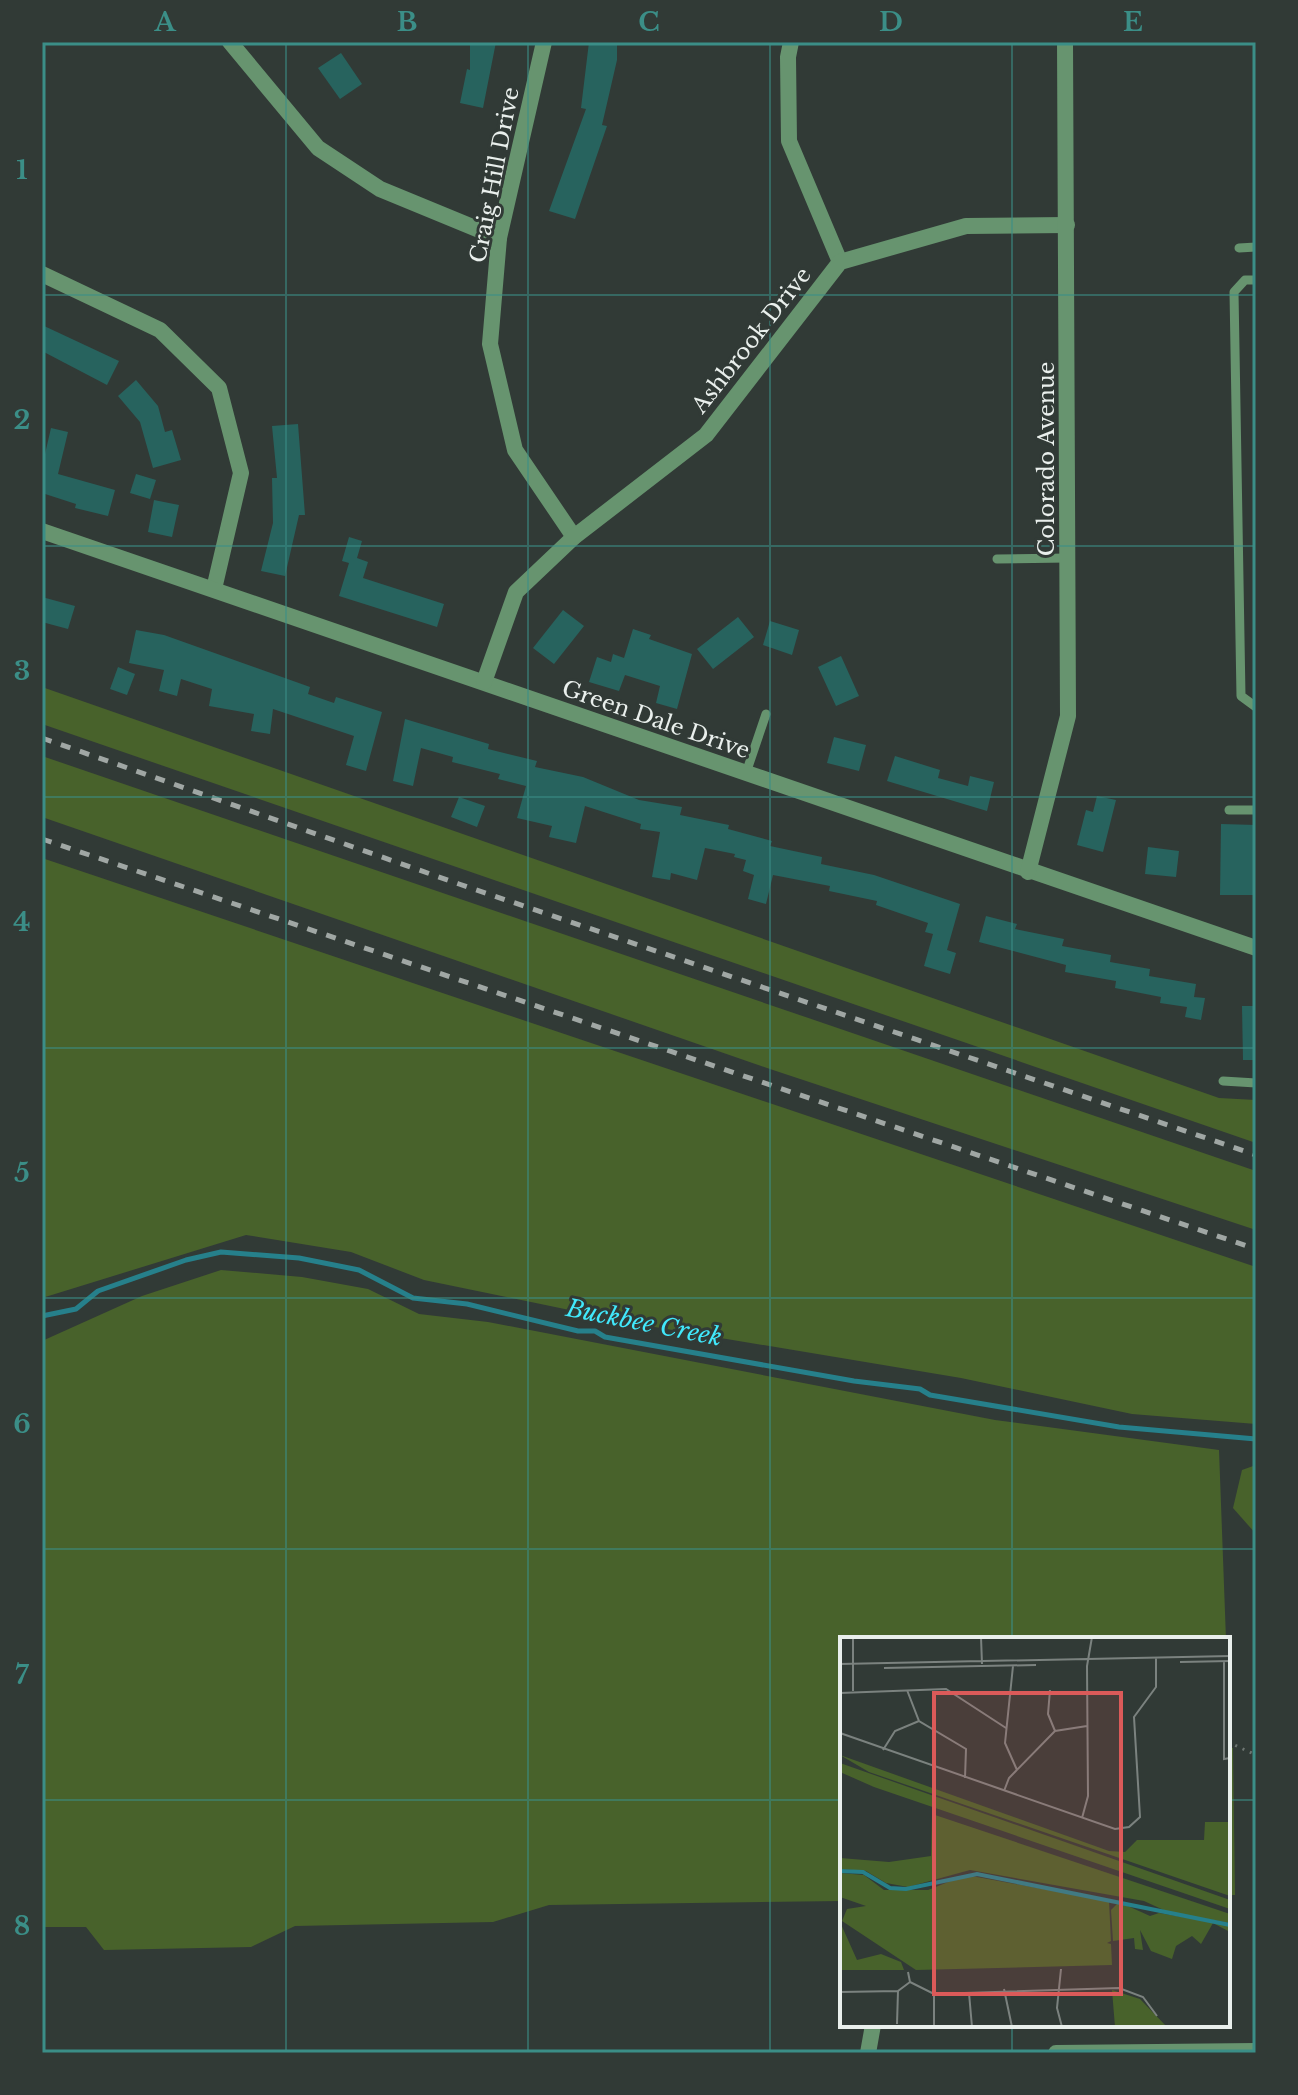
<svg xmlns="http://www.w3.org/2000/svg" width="1298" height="2095" font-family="'Libre Baskerville',serif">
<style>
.green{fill:#48622b}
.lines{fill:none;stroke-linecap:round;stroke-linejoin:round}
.stream{stroke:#26808b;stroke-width:5}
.building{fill:#27635e}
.path{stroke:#6d7571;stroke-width:3;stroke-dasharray:2 6;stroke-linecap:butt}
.lane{stroke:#67946f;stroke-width:9}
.street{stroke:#67946f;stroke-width:16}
.rail{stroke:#a0a7a4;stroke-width:5;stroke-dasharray:10 10;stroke-linecap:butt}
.grid{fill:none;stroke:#3b8e87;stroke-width:2;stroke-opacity:0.55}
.labels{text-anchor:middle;stroke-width:6;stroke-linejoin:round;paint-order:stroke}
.street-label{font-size:22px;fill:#e9efec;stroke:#313a36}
.water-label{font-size:24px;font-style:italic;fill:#41e8fb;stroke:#313a36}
.inset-river{fill:none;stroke:#26808b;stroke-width:4}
.inset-road{fill:none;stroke:#7b827f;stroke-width:2}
.view{fill:#db5a59;fill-opacity:0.15;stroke:#db5a59;stroke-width:4}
.inset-edge{fill:none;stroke:#e9efec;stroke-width:4}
.neatline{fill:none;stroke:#3b8e87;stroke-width:3}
.grid-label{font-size:26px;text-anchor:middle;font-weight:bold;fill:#3b8e87}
</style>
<rect width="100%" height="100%" fill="#313a36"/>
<g class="green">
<polygon points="42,687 1219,1098 1256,1100 1256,1143 42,724"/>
<polygon points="42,756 1256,1171 1256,1230 770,1069 42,817"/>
<polygon points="42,858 1256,1267 1256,1424 1132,1414 961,1378 637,1324 424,1280 351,1252 246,1235 42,1298"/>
<polygon points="221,1270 302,1277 368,1289 419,1314 488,1322 995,1420 1219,1450 1226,1639 842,1639 842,1901 549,1905 493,1922 295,1926 251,1947 104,1950 86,1927 42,1927 42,1341 142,1296"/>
<polygon points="1256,1465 1256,1534 1233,1508 1242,1470"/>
<polygon points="1228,1747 1233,1748 1235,1895 1228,1895"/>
</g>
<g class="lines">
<polyline class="stream" points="42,1316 76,1309 98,1291 186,1260 221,1252 299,1258 359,1270 413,1298 467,1304 578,1331 595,1331 605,1337 854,1381 920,1389 930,1395 1119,1427 1256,1439"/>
</g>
<g class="building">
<polygon points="470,42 496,42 483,108 460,103 467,69 470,70"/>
<polygon points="589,42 617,42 617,60 602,125 607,126 575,219 549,211 586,109 581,108"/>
<polygon points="341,53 362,84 340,99 318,68"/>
<polygon points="42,325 119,361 107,385 42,351"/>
<polygon points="136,380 158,406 165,432 172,430 181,460 153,468 140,422 118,396"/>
<polygon points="298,424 305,515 299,515 285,576 261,571 273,523 272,478 277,478 272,426"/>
<polygon points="51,428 68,432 58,474 115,490 108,516 75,508 76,504 42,493 42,467"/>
<polygon points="136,474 156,480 150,499 130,493"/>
<polygon points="154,500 179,505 172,537 148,532"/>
<polygon points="349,537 362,541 357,558 368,562 363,578 444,604 437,627 339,596 349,563 342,561"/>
<polygon points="42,597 75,606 68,629 42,622"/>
<polygon points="563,610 584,626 554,664 533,648"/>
<polygon points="738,617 754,637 713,669 697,649"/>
<polygon points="770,621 799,630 792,655 763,645"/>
<polygon points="633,629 651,635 649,639 692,654 677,709 656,703 660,686 625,675 619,691 589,682 597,657 611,662 613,654 624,658"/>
<polygon points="136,630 164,635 310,687 308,694 334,703 336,697 382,712 366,771 346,765 354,736 273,709 270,734 251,731 254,714 209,706 212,689 181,679 177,696 159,691 164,670 129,663"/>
<polygon points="841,656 859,696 836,706 818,667"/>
<polygon points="118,667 135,674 127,695 110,689"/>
<polygon points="405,719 489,744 488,749 537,761 535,767 583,777 639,800 682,807 680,815 729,825 728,829 772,841 770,846 822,857 821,864 874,875 960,904 947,950 956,953 950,974 924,966 933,934 925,932 928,923 876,905 877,901 829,891 830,886 773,875 766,904 748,899 754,875 743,871 746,860 734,857 735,854 705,848 697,880 671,873 670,880 652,877 660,832 640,829 641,824 585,806 576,843 549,837 552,826 517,818 526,786 498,779 500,774 452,762 453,757 421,748 413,786 393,781"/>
<polygon points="834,737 866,745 859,771 827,763"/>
<polygon points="895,756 940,770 938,778 968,786 970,776 994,782 987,811 887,781"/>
<polygon points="1097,796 1116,800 1103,852 1077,845 1086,810 1093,812"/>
<polygon points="459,797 485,806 477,827 451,817"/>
<polygon points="1221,824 1256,825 1256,895 1220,895"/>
<polygon points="1148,847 1179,851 1176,877 1145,874"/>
<polygon points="986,916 1017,924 1015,929 1064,939 1062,946 1111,955 1110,962 1150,969 1149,976 1196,984 1194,997 1205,998 1201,1020 1185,1017 1187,1007 1160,1003 1161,997 1115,988 1116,981 1065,972 1066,965 979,942"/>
<polygon points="1242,1006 1256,1006 1256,1060 1243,1060"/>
</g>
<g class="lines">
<polyline class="path" points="1228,1742 1256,1755"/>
<g class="lane">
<polyline points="1239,248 1256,247"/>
<polyline points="1256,280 1245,280 1234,292 1241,696 1256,707"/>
<polyline points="997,559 1068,558"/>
<polyline points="746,773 766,714"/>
<polyline points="1229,810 1256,810"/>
<polyline points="1223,1081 1256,1083"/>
</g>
<g class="street">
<polyline points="230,42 318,148 380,189 499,238"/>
<polyline points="544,42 499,238 490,344 515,450 574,537"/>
<polyline points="791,42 788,57 789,141 840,262"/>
<polyline points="42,274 160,330 219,388 241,473 214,589"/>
<polyline points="42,531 1256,948"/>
<polyline points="484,682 516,592 574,537 706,435 840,262 966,226 1067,225"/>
<polyline points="1028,872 1068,716 1065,42"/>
<polyline points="868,2053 873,2025"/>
<polyline points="1056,2053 1256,2051"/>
</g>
<g class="rail">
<polyline points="42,738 459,884 1256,1155"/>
<polyline points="42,839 1256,1249"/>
</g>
</g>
<path class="grid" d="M286,42V2053M528,42V2053M770,42V2053M1012,42V1639M42,295H1256M42,546H1256M42,797H1256M42,1048H1256M42,1298H1256M42,1549H1256M42,1800H842M1228,1800H1256M1012,2025V2053"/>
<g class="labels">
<g class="street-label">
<text transform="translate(494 175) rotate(-79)" y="8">Craig Hill Drive</text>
<text transform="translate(751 340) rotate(-52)" y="8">Ashbrook Drive</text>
<text transform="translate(1046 459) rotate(-90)" y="8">Colorado Avenue</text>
<text transform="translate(656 719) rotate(19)" y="8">Green Dale Drive</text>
</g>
<g class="water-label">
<text transform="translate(644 1323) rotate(11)" y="8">Buckbee Creek</text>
</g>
</g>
<g transform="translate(840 1637)">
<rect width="390" height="390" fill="#313a36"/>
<path d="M0,118L269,214L285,215L297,203H364L365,185H390V259L29,135ZM0,126L390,263V272L34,150L0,135ZM92,177L390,277V286L328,275L304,264L130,233L68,250L46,246L26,234L0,232V221L49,225L91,219ZM0,236L24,238L44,253H88L126,238L269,264L271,304L267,306L271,307L272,328L76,333L2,284L7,272L26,269L0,260ZM279,265L310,279L319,276L384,287L390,290V295L373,286L361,307L352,299L336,309L332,322L311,314L300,293L303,313L295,312L294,301L273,304L271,273ZM0,285L17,323L41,317L61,325L64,333H0ZM272,353L300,362L327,390H275Z" fill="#48622b"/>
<path class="inset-river" d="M0,234L23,235L50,251L66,252L137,237L390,288"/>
<path class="inset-road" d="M141,0L142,27M384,24V122L390,121M340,25L390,24M0,27L390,19M173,29L165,106L177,133M44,31L196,28M67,53L79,84L126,112L125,141M210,53L208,77L215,94M13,54V0M0,56L106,52L166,91M0,96L275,192L289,190L300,180L294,80L316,50V21M43,113L55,94L79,84M164,154L169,141L215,94L247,89M242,181L248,159L247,29L252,0M221,332L217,371L222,390M68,335L70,345L94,357L279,351L303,360L317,379M164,352L172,390M0,355L58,354M129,356L132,390M94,357V390M57,387L58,354L70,345"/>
<path class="view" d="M94,56H281V357H94Z"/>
<rect width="390" height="390" class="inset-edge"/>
</g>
<rect width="1298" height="2095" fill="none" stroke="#313a36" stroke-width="88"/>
<rect x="44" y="44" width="1210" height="2007" class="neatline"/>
<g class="grid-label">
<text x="165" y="31">A</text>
<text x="407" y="31">B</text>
<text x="649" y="31">C</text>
<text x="891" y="31">D</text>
<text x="1133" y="31">E</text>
<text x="22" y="179">1</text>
<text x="22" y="429">2</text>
<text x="22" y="680">3</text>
<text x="22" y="931">4</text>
<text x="22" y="1182">5</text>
<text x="22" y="1433">6</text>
<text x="22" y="1684">7</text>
<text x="22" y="1935">8</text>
</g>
</svg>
